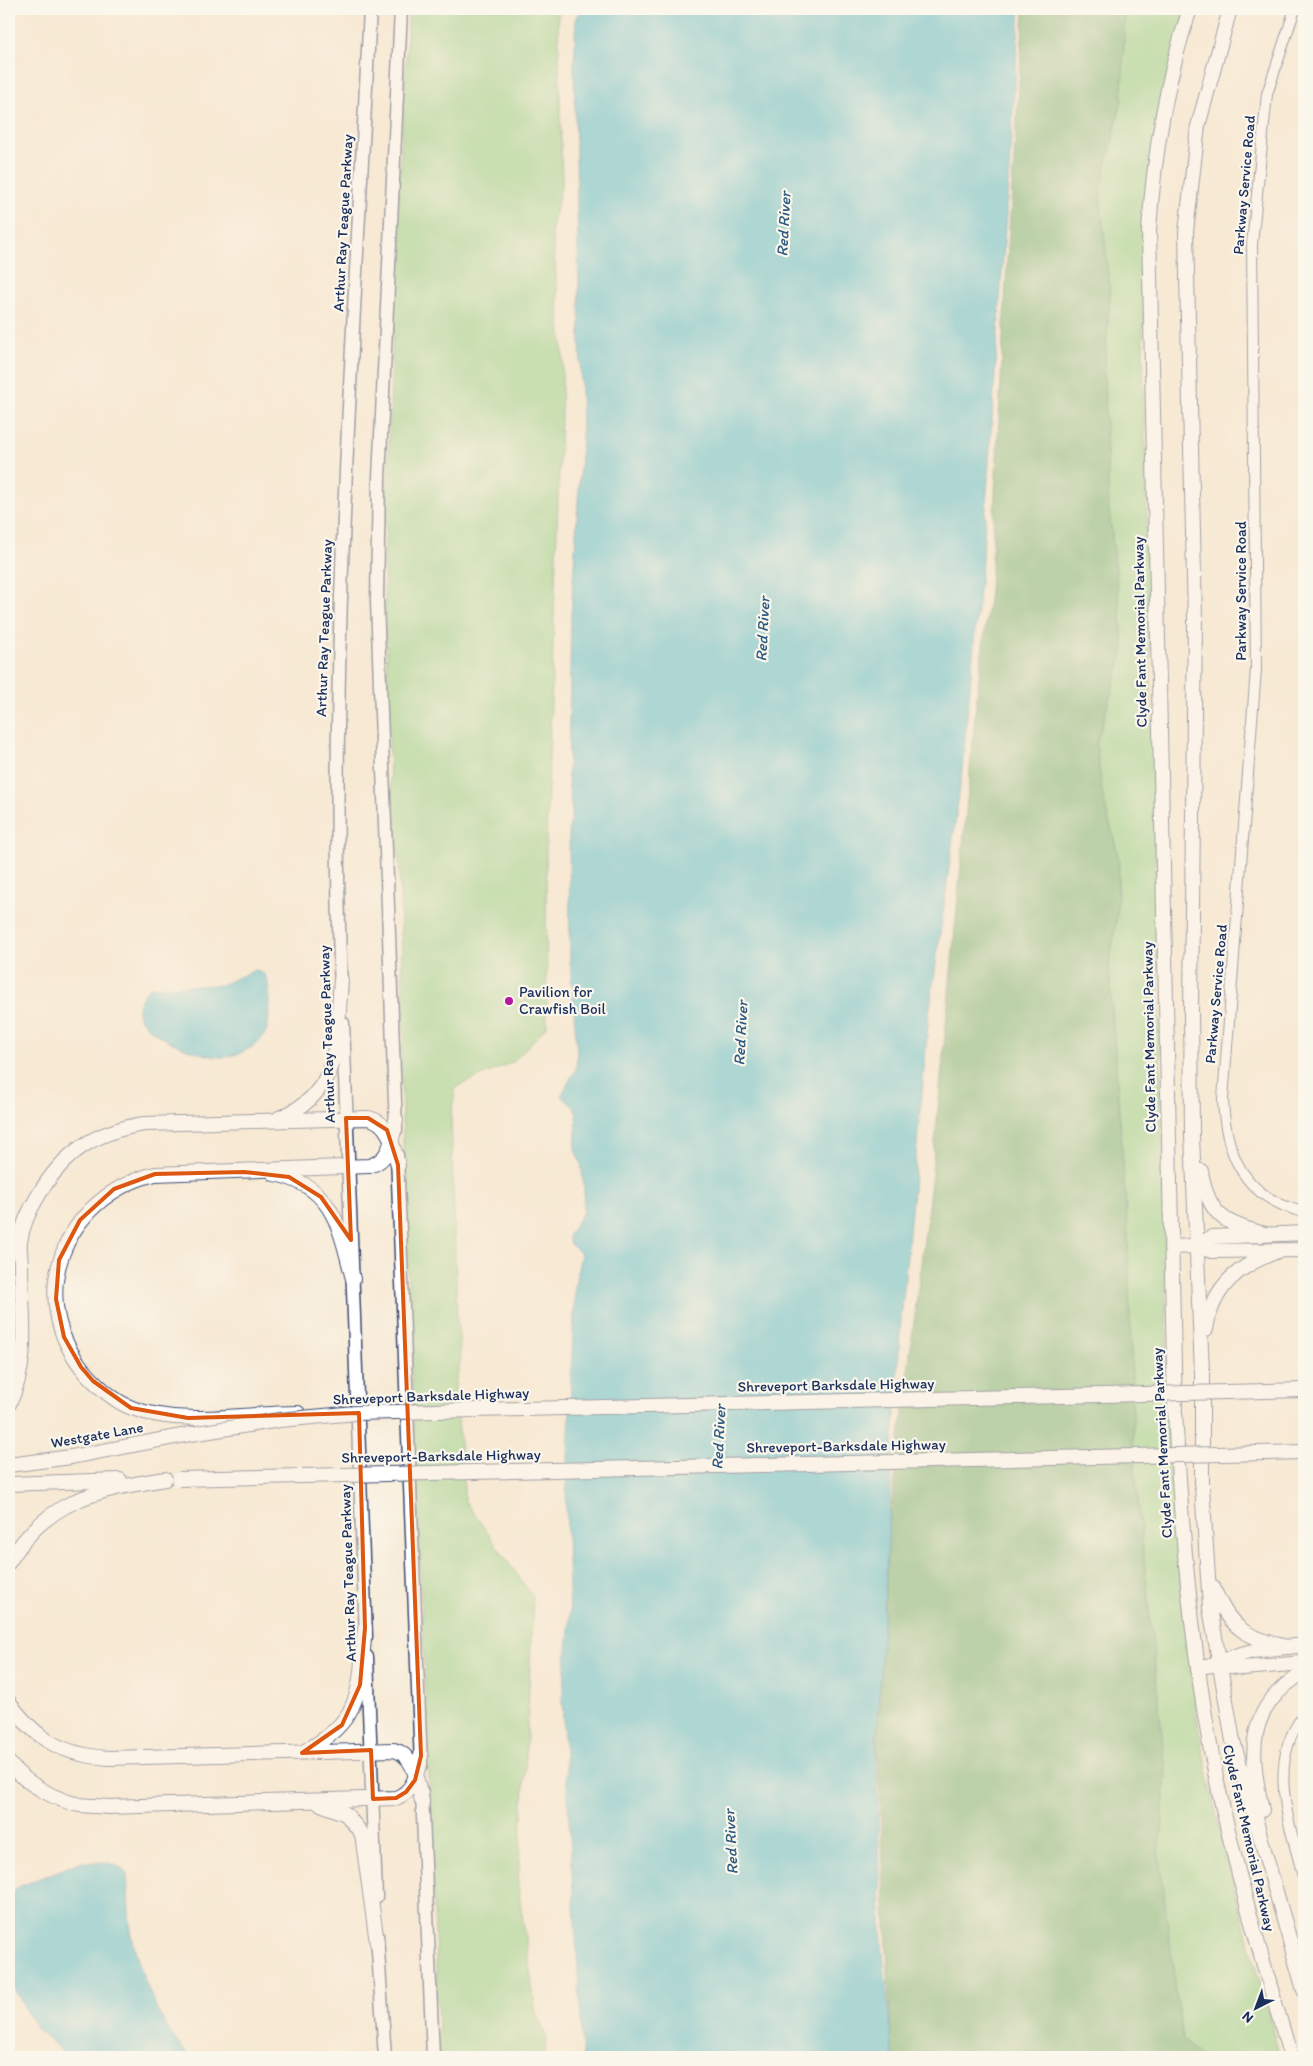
<svg xmlns="http://www.w3.org/2000/svg" width="1313" height="2066" font-family="Itim,sans-serif">
<style>
.green{fill:#91d188;stroke:#568073}
.forest{fill:#74b374;stroke:#487169}
.water{fill:#56c0d2;stroke:#387898}
.lines{fill:none;stroke-linecap:round;stroke-linejoin:round}
.minor-casing{stroke:#3c4b70;stroke-width:12}
.tertiary-casing{stroke:#3c4b70;stroke-width:15}
.secondary-casing{stroke:#3c4b70;stroke-width:16}
.minor{stroke:#fff;stroke-width:10}
.tertiary{stroke:#fff;stroke-width:12}
.secondary{stroke:#fff;stroke-width:14}
.secondary-bridge-casing{stroke:#3c4b70;stroke-width:16;stroke-linecap:butt}
.secondary-bridge{stroke:#fff;stroke-width:14}
.marked{fill:none;stroke:#de5710;stroke-width:4;stroke-linejoin:round}
.poi-dot{fill:#b5179e;stroke:#fbf7ec;stroke-width:2}
.labels{text-anchor:middle;stroke-width:4.5;stroke-linejoin:round;paint-order:stroke}
.street-label{font-size:15px;fill:#1b2f5e;stroke:#fbf7ec}
.poi-label{font-size:15px;fill:#1b2f5e;stroke:#fbf7ec;text-anchor:start}
.water-label{font-size:16px;font-style:italic;fill:#2d5a81;stroke:#fbf7ec}
</style>
<rect width="100%" height="100%" fill="#fbf7ec"/>
<filter id="ink" filterUnits="userSpaceOnUse"><feTurbulence type="fractalNoise" baseFrequency=".02" numOctaves="2"/><feDisplacementMap in="SourceGraphic" scale="10" xChannelSelector="R" yChannelSelector="G"/><feConvolveMatrix kernelMatrix="1 2 1 2 8 2 1 2 1" color-interpolation-filters="sRGB"/></filter>
<filter id="wash" filterUnits="userSpaceOnUse"><feTurbulence type="fractalNoise" baseFrequency=".0096" numOctaves="4" result="noise"/><feDisplacementMap in="SourceGraphic" scale="20" xChannelSelector="R" yChannelSelector="G"/><feGaussianBlur stdDeviation="1.12" result="paint"/><feColorMatrix in="noise" values="0 0 0 0 0 0 0 0 0 0 0 0 0 0 0 0 0 1.4 0 .05"/><feComposite in="paint" operator="in"/></filter>
<g filter="url(#wash)">
<rect width="100%" height="100%" fill="#f7e9d4"/>
<g class="green">
<path d="M409,9H558L562,182L552,229L563,357L546,849L547,1026L513,1062L456,1087L451,1116L457,1316L461,1358L455,1384L465,1501L533,1597L526,1756L518,1885L536,2013L547,2038L543,2057H439C429,1720 409,1382 400,1044L404,1042L399,856L390,779L384,569L398,196Z"/>
<polygon points="1124,9 1185,9 1144,210 1143,353 1168,1380 1177,1554 1199,1731 1222,1842 1280,2057 1202,2057 1182,2039 1159,1855 1166,1774 1134,1462 1128,1237 1109,967 1117,914 1119,859 1103,798 1096,745 1124,649 1109,508 1104,377 1110,293 1100,193 1122,99"/>
</g>
<polygon class="forest" points="1024,9 1125,9 1122,99 1100,193 1110,293 1104,377 1109,508 1124,649 1096,745 1103,798 1119,859 1117,914 1109,967 1128,1237 1134,1462 1166,1774 1159,1855 1182,2039 1202,2057 893,2057 891,2037 877,1737 889,1526 932,1173 977,694 990,590 1007,262"/>
<g class="water">
<polygon points="581,9 1020,9 983,551 961,780 929,1015 900,1332 876,1743 882,1942 893,2057 583,2057 562,1701 570,1618 566,1505 575,1286 581,1253 570,1244 568,1236 583,1212 584,1188 581,1164 575,1150 577,1115 573,1106 561,1096 576,1069 577,1053 570,959 569,828 572,813 568,779 571,615 582,436 574,66 576,17"/>
<path d="M255,970C269,972 269,986 269,998C269,1009 270,1025 264,1035C257,1047 239,1055 225,1057C204,1059 141,1035 138,1012C136,1004 146,991 150,987L221,985Z"/>
<path d="M80,1862C97,1863 118,1859 127,1875C129,1898 128,1923 134,1945C142,1979 164,2034 191,2057H69L37,2029L9,1980V1895L18,1887Z"/>
</g>
</g>
<g filter="url(#ink)">
<g class="lines">
<defs>
<g id="minor">
<path d="M1295,9L1267,94L1252,244L1256,669L1223,1099C1225,1155 1245,1199 1304,1212"/>
<path d="M1304,1715C1265,1763 1291,1828 1304,1880"/>
</g>
<g id="tertiary">
<path d="M341,990C328,663 354,336 370,9"/>
<polyline points="343,1023 366,1637"/>
<polyline points="396,1130 377,601 379,478 401,9"/>
<polyline points="397,1155 421,1765"/>
<polyline points="367,1657 376,1897"/>
<polyline points="422,1792 433,2057"/>
<polyline points="377,1935 385,2057"/>
</g>
<g id="secondary">
<path d="M1190,9C1166,79 1154,155 1149,230L1175,1411C1181,1532 1192,1653 1215,1772C1235,1869 1263,1963 1291,2057"/>
<polyline points="1230,9 1198,126 1186,232 1195,619 1191,1010 1192,1136 1202,1372 1202,1486 1210,1608 1233,1741 1304,1990"/>
<path d="M279,1118C343,1093 336,1038 341,980"/>
<path d="M1201,1171C1208,1214 1223,1224 1265,1234"/>
<path d="M274,1174C334,1185 340,1229 353,1279"/>
<polyline points="1197,1246 1212,1237 1304,1233"/>
<polyline points="1171,1247 1197,1246 1211,1251 1304,1250"/>
<path d="M1206,1329C1213,1286 1238,1266 1278,1251"/>
<path d="M9,1404C31,1360 21,1312 21,1265C21,1258 19,1249 20,1242C22,1227 30,1209 38,1196C64,1152 94,1132 144,1124L368,1118C390,1122 393,1146 398,1165"/>
<path d="M298,1413C245,1413 182,1427 132,1408C116,1402 99,1387 87,1374C22,1300 63,1197 155,1174L369,1166C391,1160 392,1139 396,1120"/>
<polyline points="9,1465 71,1457 191,1434"/>
<polyline points="9,1484 120,1480"/>
<path d="M9,1562C47,1499 97,1490 165,1479"/>
<path d="M1213,1587C1229,1628 1246,1638 1287,1647"/>
<path d="M1219,1664C1243,1648 1276,1649 1304,1645"/>
<polyline points="1198,1667 1219,1664 1243,1668 1304,1663"/>
<path d="M9,1702C36,1740 63,1755 109,1758L394,1750C415,1755 417,1783 422,1801"/>
<path d="M305,1751C364,1719 359,1688 365,1628"/>
<path d="M9,1763C23,1782 57,1801 80,1805C89,1806 99,1806 108,1807L396,1798C414,1791 417,1774 421,1756"/>
<polyline points="321,1804 346,1814 362,1834 377,1943"/>
<path d="M1262,1810C1249,1750 1246,1707 1304,1672"/>
</g>
</defs>
<use href="#minor" class="minor-casing"/>
<use href="#tertiary" class="tertiary-casing"/>
<use href="#secondary" class="secondary-casing"/>
<use href="#minor" class="minor"/>
<use href="#tertiary" class="tertiary"/>
<use href="#secondary" class="secondary"/>
<defs>
<g id="secondary-bridge">
<polyline points="191,1434 280,1420 356,1413 1304,1390"/>
<polyline points="179,1479 1304,1452"/>
</g>
</defs>
<use href="#secondary-bridge" class="secondary-bridge-casing"/>
<use href="#secondary-bridge" class="secondary-bridge"/>
</g>
</g>
<path d="M0 0H1313V2066H0ZM346,1118H368L387,1130L398,1165L421,1756L415,1780L406,1792L396,1798L373,1799L371,1750L302,1753L342,1725L360,1685L365,1628L359,1413L188,1418L131,1408L93,1381L81,1367L64,1337L56,1299L59,1260L80,1220L114,1189L155,1174L244,1172L289,1177L321,1197L351,1240Z" fill="#f7e9d4" fill-opacity=".55" fill-rule="evenodd"/>
<path class="marked" d="M346,1118H368L387,1130L398,1165L421,1756L415,1780L406,1792L396,1798L373,1799L371,1750L302,1753L342,1725L360,1685L365,1628L359,1413L188,1418L131,1408L93,1381L81,1367L64,1337L56,1299L59,1260L80,1220L114,1189L155,1174L244,1172L289,1177L321,1197L351,1240Z"/>
<circle class="poi-dot" cx="509" cy="1001" r="5"/>
<g class="labels">
<g class="street-label">
<text transform="translate(1244 185) rotate(-85)" y="5">Parkway Service Road</text>
<text transform="translate(343 223) rotate(-87)" y="5">Arthur Ray Teague Parkway</text>
<text transform="translate(1241 591) rotate(-90)" y="5">Parkway Service Road</text>
<text transform="translate(324 628) rotate(-88)" y="5">Arthur Ray Teague Parkway</text>
<text transform="translate(1140 632) rotate(-91)" y="5">Clyde Fant Memorial Parkway</text>
<text transform="translate(1216 994) rotate(-85)" y="5">Parkway Service Road</text>
<text transform="translate(327 1034) rotate(-92)" y="5">Arthur Ray Teague Parkway</text>
<text transform="translate(1149 1037) rotate(-91)" y="5">Clyde Fant Memorial Parkway</text>
<text transform="translate(836 1385) rotate(-1)" y="5">Shreveport Barksdale Highway</text>
<text transform="translate(431 1396) rotate(-2)" y="5">Shreveport Barksdale Highway</text>
<text transform="translate(97 1435) rotate(-10)" y="5">Westgate Lane</text>
<text transform="translate(1162 1443) rotate(-93)" y="5">Clyde Fant Memorial Parkway</text>
<text transform="translate(846 1446) rotate(-1)" y="5">Shreveport-Barksdale Highway</text>
<text transform="translate(441 1456) rotate(-1)" y="5">Shreveport-Barksdale Highway</text>
<text transform="translate(348 1573) rotate(-92)" y="5">Arthur Ray Teague Parkway</text>
<text transform="translate(1249 1838) rotate(77)" y="5">Clyde Fant Memorial Parkway</text>
</g>
<g class="poi-label">
<text x="519" y="997">Pavilion for<tspan x="519" dy="17">Crawfish Boil</tspan></text>
</g>
<g class="water-label">
<text transform="translate(783 224) rotate(-87)" y="6">Red River</text>
<text transform="translate(762 629) rotate(-87)" y="6">Red River</text>
<text transform="translate(740 1033) rotate(-87)" y="6">Red River</text>
<text transform="translate(718 1437) rotate(-87)" y="6">Red River</text>
<text transform="translate(730 1842) rotate(-93)" y="6">Red River</text>
</g>
</g>
<rect width="1313" height="2066" fill="none" stroke="#fbf7ec" stroke-width="30"/>
<g transform="translate(1256 2008) rotate(222)" stroke="#fbf7ec" stroke-width="4" paint-order="stroke">
<path d="M0-4L9 19L0 12L-9 19Z" fill="#1b2f5e"/>
<text y="-8" font-size="14" font-weight="bold" text-anchor="middle" fill="#1b2f5e">N</text>
</g>
</svg>
